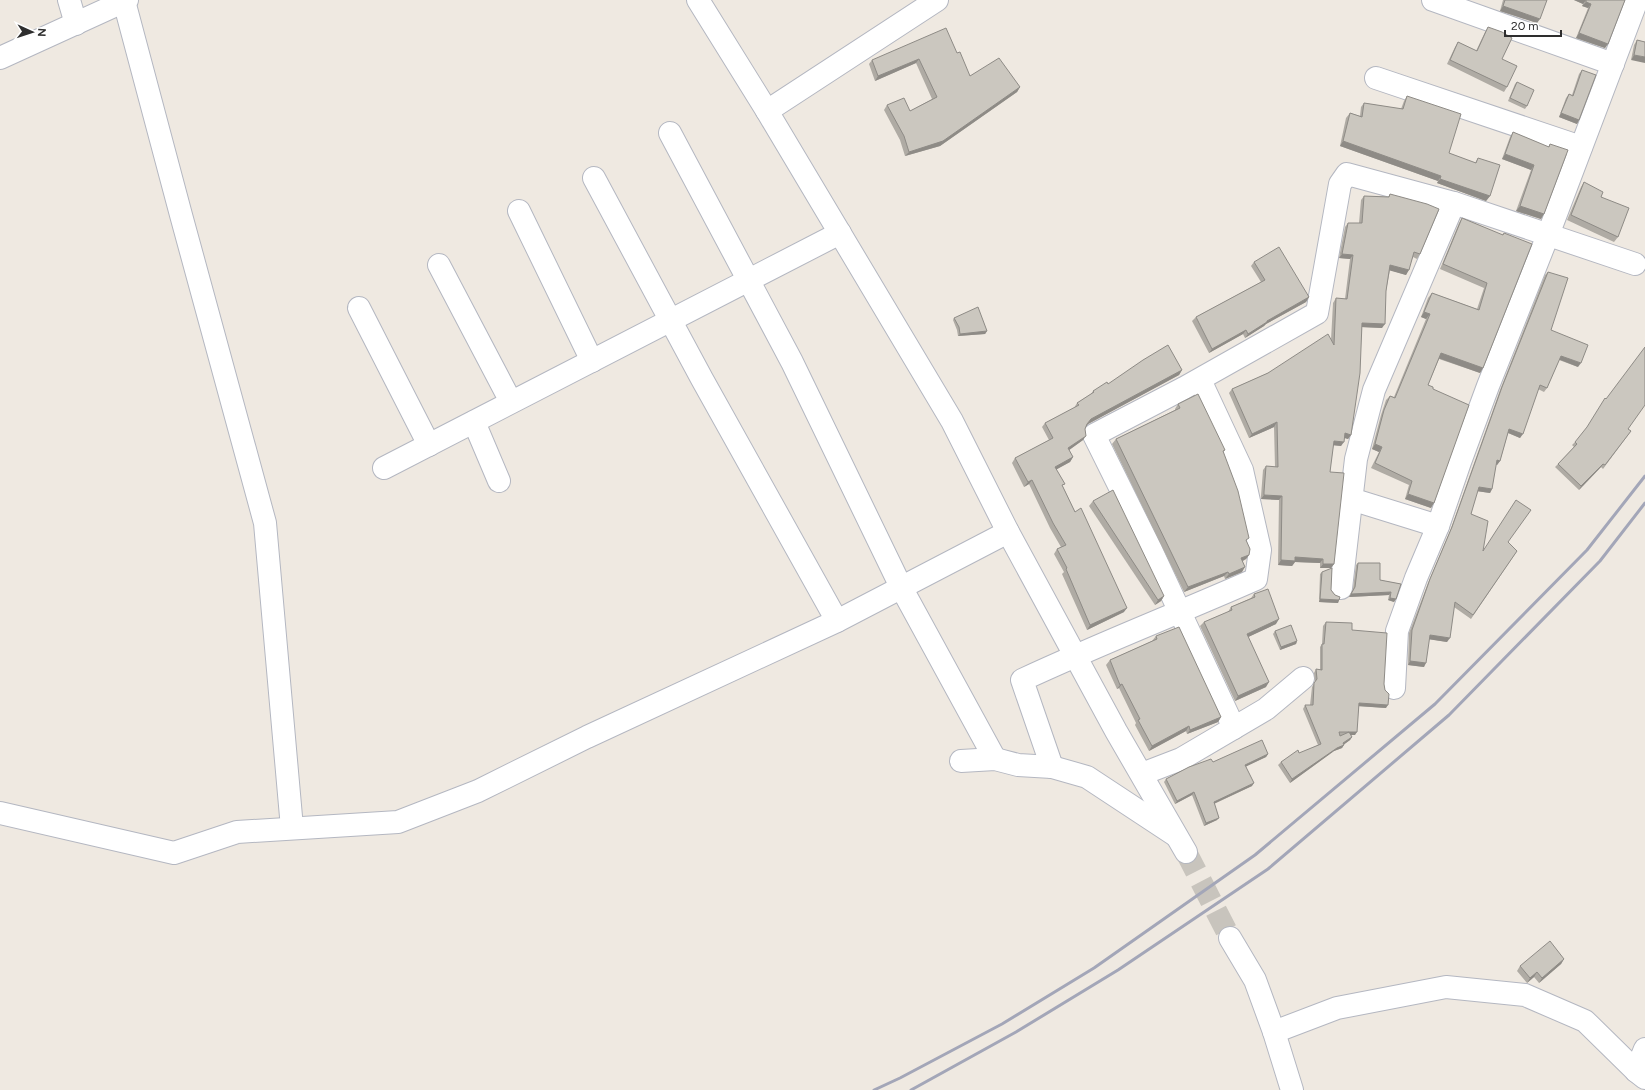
<svg xmlns="http://www.w3.org/2000/svg" width="1645" height="1090" font-family="Figtree,sans-serif">
<style>
.lines{fill:none;stroke-linecap:round;stroke-linejoin:round}
.minor-tunnel{stroke:#c8c4bd;stroke-width:22;stroke-dasharray:22 11;stroke-linecap:butt}
.minor-casing{stroke:#b4b7c1;stroke-width:24}
.minor{stroke:#fff;stroke-width:22}
.rail{stroke:#a3a6b8;stroke-width:3}
.wall{fill:#afaba4}
.shaded-wall{fill:#8e8b86}
.building{fill:#cbc7bf;stroke:#8e8b86;fill-rule:evenodd}
</style>
<rect width="100%" height="100%" fill="#efe9e1"/>
<g class="lines">
<polyline class="minor-tunnel" points="1186,852 1230,938"/>
<defs>
<g id="minor">
<polyline points="69,0 76,24"/>
<polyline points="698,0 767,111 952,421 1008,532 1116,731 1186,852"/>
<polyline points="1433,0 1613,64"/>
<polyline points="124,1 181,215 265,523 292,828"/>
<polyline points="0,58 127,0"/>
<polyline points="1376,78 1581,147"/>
<polyline points="767,111 937,0"/>
<polyline points="670,133 792,362 901,587 995,759"/>
<polyline points="594,178 702,379 837,621"/>
<polyline points="519,211 592,361"/>
<polyline points="439,265 511,402"/>
<polyline points="359,308 429,445"/>
<polyline points="474,422 499,481"/>
<polyline points="384,468 840,233"/>
<polyline points="1351,499 1438,526"/>
<polyline points="1341,588 1356,459 1374,390 1454,203"/>
<polyline points="1394,688 1397,631 1416,578 1438,526 1460,462 1488,386 1548,235 1637,0"/>
<polyline points="1234,728 1151,550 1094,435 1184,388 1317,313 1340,184 1347,174 1454,203 1635,264"/>
<polyline points="961,761 995,759 1018,765 1052,767 1087,777 1175,835"/>
<path d="M1052,767L1022,680C1099,644 1179,613 1256,579L1260,550L1242,470L1200,380"/>
<polyline points="1142,774 1181,759 1266,709 1303,678"/>
<polyline points="0,813 174,853 237,832 398,822 478,791 587,737 837,621 1008,532"/>
<polyline points="1230,938 1255,980 1274,1032 1292,1090"/>
<polyline points="1274,1032 1337,1008 1446,987 1525,995 1585,1021 1636,1071 1645,1078"/>
<polyline points="1636,1071 1645,1049"/>
</g>
</defs>
<use href="#minor" class="minor-casing"/>
<use href="#minor" class="minor"/>
<g class="rail">
<polyline points="874,1090 900,1078 1002,1024 1094,968 1255,855 1435,704 1587,550 1645,476"/>
<polyline points="911,1090 1016,1032 1118,970 1268,869 1449,715 1600,561 1645,503"/>
</g>
</g>
<g class="wall">
<polygon points="1503,0 1547,0 1537,23 1500,11"/>
<polygon points="1574,0 1625,0 1605,48 1576,38 1588,8 1582,6 1583,4"/>
<polygon points="1488,27 1502,59 1507,87 1504,92 1447,64 1455,47 1458,42 1476,51 1485,32"/>
<polygon points="1637,40 1645,42 1631,60 1634,45"/>
<polygon points="957,53 970,76 1020,87 1017,92 940,146 905,156 900,140 884,110 887,105 910,111 932,99 916,63 875,81 869,64 872,60"/>
<polygon points="1582,70 1579,120 1577,124 1559,117 1566,98 1569,94 1572,95 1579,74"/>
<polygon points="1517,82 1527,106 1525,109 1508,101 1515,84"/>
<polygon points="1407,96 1449,153 1475,163 1478,158 1490,196 1486,201 1437,183 1438,181 1340,146 1346,118 1350,113 1360,116 1361,107 1364,103 1401,109 1404,101"/>
<polygon points="1513,132 1548,147 1550,144 1541,219 1516,211 1531,170 1502,159 1510,137"/>
<polygon points="1584,182 1601,197 1618,237 1614,242 1567,220 1581,187"/>
<polygon points="1390,194 1420,254 1417,259 1413,257 1406,275 1390,270 1386,291 1382,328 1362,327 1351,435 1348,439 1344,438 1341,446 1333,445 1330,472 1334,564 1331,568 1320,568 1320,563 1295,562 1292,566 1278,565 1279,500 1261,499 1261,496 1263,470 1266,466 1275,467 1274,427 1249,438 1229,393 1232,389 1268,373 1331,340 1333,303 1336,298 1345,299 1350,259 1339,258 1345,227 1348,223 1359,223 1361,200 1364,196 1388,197"/>
<polygon points="1462,218 1502,235 1504,233 1483,368 1480,373 1439,359 1428,385 1433,389 1431,508 1405,499 1409,485 1371,468 1379,452 1372,449 1381,415 1386,400 1390,396 1394,397 1426,319 1421,317 1428,298 1432,293 1477,309 1484,288 1440,269 1459,223"/>
<polygon points="1254,262 1309,297 1306,302 1266,324 1264,326 1245,338 1243,334 1209,353 1192,321 1196,317 1261,282 1251,266"/>
<polygon points="1548,272 1551,330 1578,367 1559,360 1547,388 1544,392 1538,389 1520,438 1508,433 1500,461 1497,465 1496,464 1492,489 1490,493 1477,491 1471,514 1483,550 1508,542 1517,551 1471,619 1454,607 1447,642 1429,639 1424,667 1408,665 1409,633 1428,583 1450,531 1500,390 1545,275"/>
<polygon points="954,318 987,331 985,334 958,336 957,330 953,320"/>
<polygon points="1182,370 1179,375 1088,424 1086,426 1085,429 1083,440 1069,450 1073,457 1070,462 1056,469 1063,487 1124,612 1087,630 1062,574 1064,572 1054,554 1057,549 1061,547 1050,528 1029,484 1024,487 1012,463 1015,458 1049,440 1042,427 1045,423 1074,408 1077,403 1091,394 1093,391 1108,384"/>
<polygon points="1178,404 1225,450 1223,452 1247,542 1249,555 1246,559 1243,561 1242,572 1225,579 1224,576 1184,592 1112,444 1116,439 1175,410 1175,409"/>
<polygon points="1628,429 1631,431 1603,469 1601,467 1579,490 1555,467 1558,464 1574,447 1572,445 1575,442"/>
<polygon points="1093,501 1164,596 1161,601 1155,605 1089,506"/>
<polygon points="1358,563 1380,580 1401,584 1394,602 1388,600 1389,595 1349,597 1353,589 1356,565"/>
<polygon points="1322,572 1331,590 1339,600 1338,603 1319,602 1320,574"/>
<polygon points="1254,594 1276,624 1248,637 1266,687 1235,701 1200,626 1204,622 1228,612 1231,607 1251,598"/>
<polygon points="1326,622 1352,630 1384,684 1386,708 1359,706 1355,735 1351,735 1352,737 1350,740 1344,744 1342,748 1334,751 1290,783 1278,765 1281,762 1318,745 1303,709 1305,705 1310,705 1312,687 1315,682 1314,673 1316,669 1320,670 1320,647 1322,644 1323,626"/>
<polygon points="1275,631 1297,641 1296,644 1280,650 1273,634"/>
<polygon points="1156,636 1221,717 1218,722 1187,734 1186,731 1149,751 1135,725 1136,723 1119,688 1117,689 1106,665 1110,660 1152,641"/>
<polygon points="1268,754 1266,757 1246,766 1252,786 1214,804 1217,820 1204,826 1192,795 1175,804 1164,782 1166,779 1213,762"/>
<polygon points="1564,959 1561,964 1539,983 1534,977 1527,983 1517,971 1520,966"/>
</g>
<g class="shaded-wall">
<polygon points="1574,0 1586,0 1583,4"/>
<polygon points="1586,2 1591,4 1588,8 1582,6"/>
<polygon points="1503,6 1540,19 1537,23 1500,11"/>
<polygon points="1579,33 1608,44 1605,48 1576,38"/>
<polygon points="1634,55 1645,57 1645,63 1631,60"/>
<polygon points="919,59 916,63 875,81 878,76"/>
<polygon points="1020,87 1017,92 940,146 905,156 909,152"/>
<polygon points="1561,113 1579,120 1577,124 1559,117"/>
<polygon points="1343,141 1441,176 1438,181 1340,146"/>
<polygon points="1505,154 1534,165 1531,170 1502,159"/>
<polygon points="1440,179 1490,196 1486,201 1437,183"/>
<polygon points="1520,206 1544,214 1541,219 1516,211"/>
<polygon points="1342,254 1353,255 1350,259 1339,258"/>
<polygon points="1390,265 1409,270 1406,275 1388,270"/>
<polygon points="1309,297 1306,302 1266,324 1264,326 1245,338 1248,334 1267,321"/>
<polygon points="1424,312 1430,314 1426,319 1421,317"/>
<polygon points="1362,323 1385,324 1382,328 1360,327"/>
<polygon points="1246,330 1243,334 1209,353 1212,349"/>
<polygon points="987,331 985,334 958,336 960,334"/>
<polygon points="1441,353 1483,368 1480,373 1438,358"/>
<polygon points="1561,356 1581,363 1578,367 1558,359"/>
<polygon points="1182,370 1179,375 1088,424 1083,429 1091,419"/>
<polygon points="1277,422 1274,427 1249,438 1252,434"/>
<polygon points="1509,429 1523,434 1520,438 1506,432"/>
<polygon points="1345,433 1351,435 1348,439 1342,437"/>
<polygon points="1086,436 1083,440 1065,453 1068,448"/>
<polygon points="1334,441 1344,442 1341,446 1331,445"/>
<polygon points="1375,444 1382,447 1379,452 1372,449"/>
<polygon points="1073,457 1070,462 1052,472 1055,467"/>
<polygon points="1497,460 1500,461 1497,465 1494,464"/>
<polygon points="1603,464 1601,467 1579,490 1581,486"/>
<polygon points="1032,480 1029,484 1024,487 1028,482"/>
<polygon points="1479,487 1492,489 1490,493 1476,491"/>
<polygon points="1408,494 1434,503 1431,508 1405,499"/>
<polygon points="1264,495 1282,496 1279,500 1261,499"/>
<polygon points="1249,555 1246,559 1238,563 1241,558"/>
<polygon points="1295,557 1323,559 1320,563 1295,562 1292,566 1278,565 1281,560"/>
<polygon points="1323,564 1334,564 1331,568 1320,568"/>
<polygon points="1245,567 1242,572 1225,579 1229,574"/>
<polygon points="1228,572 1224,576 1184,592 1188,587"/>
<polygon points="1391,592 1389,595 1349,597 1351,594"/>
<polygon points="1164,596 1161,601 1155,605 1158,600"/>
<polygon points="1390,598 1396,599 1394,602 1388,600"/>
<polygon points="1320,599 1339,600 1338,603 1319,602"/>
<polygon points="1127,608 1124,612 1087,630 1090,625"/>
<polygon points="1279,619 1276,624 1244,639 1247,634"/>
<polygon points="1430,635 1450,638 1447,642 1427,639"/>
<polygon points="1297,641 1296,644 1280,650 1281,647"/>
<polygon points="1410,661 1426,663 1424,667 1408,665"/>
<polygon points="1269,682 1266,687 1235,701 1238,696"/>
<polygon points="1122,684 1119,688 1117,689 1120,685"/>
<polygon points="1359,703 1388,705 1386,708 1356,706"/>
<polygon points="1221,717 1218,722 1187,734 1190,730"/>
<polygon points="1189,726 1186,731 1149,751 1152,746"/>
<polygon points="1349,732 1357,732 1355,735 1347,735"/>
<polygon points="1352,737 1350,740 1342,746 1344,745 1342,748 1334,751 1290,783 1292,779"/>
<polygon points="1268,754 1266,757 1243,768 1245,765"/>
<polygon points="1254,783 1252,786 1211,805 1214,802"/>
<polygon points="1194,792 1192,795 1175,804 1177,801"/>
<polygon points="1219,818 1217,820 1204,826 1206,823"/>
<polygon points="1564,959 1561,964 1539,983 1542,978"/>
<polygon points="1537,972 1534,977 1527,983 1530,978"/>
</g>
<g class="building">
<polygon points="1505,0 1547,0 1540,19 1503,6"/>
<polygon points="1586,0 1625,0 1608,44 1579,33 1591,4 1586,2"/>
<polygon points="1488,27 1502,32 1512,38 1502,59 1517,66 1507,87 1450,60 1458,42 1477,51"/>
<polygon points="946,28 957,53 960,52 970,76 999,58 1020,87 943,141 909,152 904,136 887,105 904,98 910,111 937,97 919,59 878,76 872,60"/>
<polygon points="1637,40 1645,42 1645,57 1634,55"/>
<polygon points="1582,70 1596,75 1579,120 1561,113 1569,94 1573,96"/>
<polygon points="1517,82 1534,90 1527,106 1510,98"/>
<polygon points="1407,96 1461,114 1449,153 1476,163 1478,158 1500,165 1490,196 1440,179 1441,176 1343,141 1350,113 1362,117 1364,103 1403,109"/>
<polygon points="1513,132 1549,147 1550,144 1568,150 1544,214 1520,206 1534,165 1505,154"/>
<polygon points="1584,182 1603,192 1601,197 1629,208 1618,237 1571,215"/>
<polygon points="1390,194 1427,204 1439,209 1420,254 1414,252 1409,270 1390,265 1386,291 1385,324 1362,323 1360,373 1351,435 1345,433 1344,442 1334,441 1330,472 1344,473 1334,564 1323,564 1323,559 1295,557 1295,561 1281,560 1282,496 1264,495 1264,492 1266,466 1278,467 1277,422 1252,434 1232,389 1268,373 1328,334 1334,345 1336,298 1347,299 1353,255 1342,254 1348,223 1362,223 1364,196 1389,197"/>
<polygon points="1462,218 1503,235 1504,233 1532,244 1483,368 1441,353 1428,385 1433,387 1433,389 1469,405 1434,503 1408,494 1412,481 1375,463 1382,447 1375,444 1384,410 1390,396 1395,398 1430,314 1424,312 1432,293 1479,310 1487,283 1443,264"/>
<polygon points="1279,247 1309,297 1267,321 1267,322 1248,334 1246,330 1212,349 1196,317 1265,280 1254,262"/>
<polygon points="1548,272 1568,278 1551,330 1588,345 1581,363 1561,356 1547,388 1540,385 1523,434 1509,429 1500,461 1497,460 1492,489 1479,487 1471,514 1488,521 1483,551 1516,500 1531,510 1508,542 1517,551 1473,615 1455,602 1450,638 1430,635 1426,663 1410,661 1412,630 1430,579 1452,527 1502,387"/>
<polygon points="978,307 987,331 960,334 959,327 954,318"/>
<polygon points="1168,345 1182,370 1091,419 1087,424 1085,429 1086,436 1068,448 1073,457 1055,467 1065,484 1062,485 1075,512 1081,508 1127,608 1090,625 1066,569 1067,568 1057,549 1066,545 1053,523 1032,480 1028,482 1015,458 1053,438 1045,423 1079,405 1077,403 1094,392 1093,391 1107,382 1108,384 1143,360"/>
<polygon points="1645,347 1645,405 1628,429 1631,431 1605,465 1603,464 1581,486 1558,464 1577,444 1575,442 1587,427 1605,398 1606,399"/>
<polygon points="1198,394 1225,450 1223,451 1238,491 1249,538 1246,540 1250,549 1249,555 1241,558 1245,567 1229,574 1228,572 1188,587 1116,439 1180,408 1178,404"/>
<polygon points="1113,490 1164,596 1158,600 1093,501"/>
<polygon points="1358,563 1380,563 1380,580 1401,584 1396,599 1390,598 1391,592 1351,594 1355,587"/>
<polygon points="1332,568 1331,590 1335,595 1340,597 1339,600 1320,599 1322,572"/>
<polygon points="1268,589 1279,619 1247,634 1269,682 1238,696 1204,622 1232,610 1231,607 1255,597 1254,594"/>
<path d="M1326,622L1352,623V630L1387,633L1384,684L1385,690L1389,694L1388,705L1359,703L1357,732H1349L1352,737L1343,743L1344,745L1337,748L1292,779L1281,762L1298,750L1299,753L1321,744L1305,705H1313L1314,683L1317,679L1316,669L1322,670V644H1324ZM1339,732H1349L1340,736Z"/>
<polygon points="1291,625 1297,641 1281,647 1275,631"/>
<polygon points="1179,627 1221,717 1190,730 1189,726 1152,746 1138,720 1140,719 1122,684 1120,685 1110,660 1157,639 1156,636"/>
<polygon points="1262,740 1268,754 1245,765 1254,783 1214,802 1219,818 1206,823 1194,792 1177,801 1166,779 1189,767 1211,759 1213,762"/>
<polygon points="1550,941 1564,959 1542,978 1537,972 1530,978 1520,966"/>
</g>
<g transform="translate(32 32) rotate(93)" stroke="#ffffff" stroke-width="3" paint-order="stroke">
<path d="M0-3L7 15L0 10L-7 15Z" fill="#2e2e2e"/>
<text y="-6" font-size="11" font-weight="bold" text-anchor="middle" fill="#2e2e2e">N</text>
</g>
<path d="M1505 30v6h56v-6" fill="none" stroke="#2e2e2e" stroke-width="2"/>
<text x="1511" y="30" font-size="12" fill="#2e2e2e" stroke="#ffffff" stroke-width="3" paint-order="stroke">20 m</text>
</svg>
